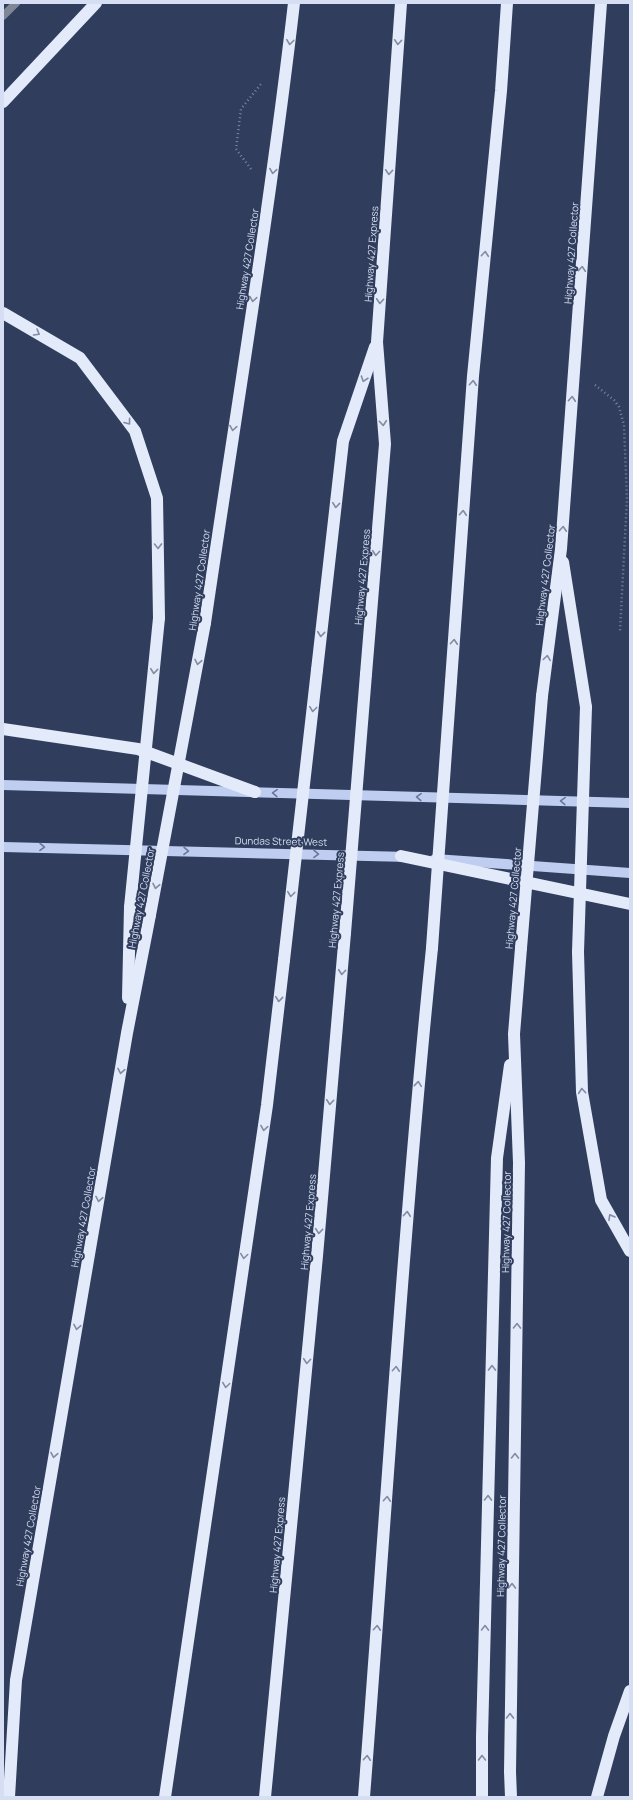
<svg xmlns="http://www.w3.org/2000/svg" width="633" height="1800" font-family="Manrope,sans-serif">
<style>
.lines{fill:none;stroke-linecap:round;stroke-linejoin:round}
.path{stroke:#7d89a3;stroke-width:2.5;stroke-dasharray:1 3;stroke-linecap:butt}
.street{stroke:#7f8797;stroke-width:8}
.primary{stroke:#bfcef0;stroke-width:10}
.highway{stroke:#e3eafa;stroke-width:12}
.highway-bridge{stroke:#e3eafa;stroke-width:12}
.oneway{stroke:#818ba4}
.oneway2{stroke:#697798}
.labels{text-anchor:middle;stroke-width:4;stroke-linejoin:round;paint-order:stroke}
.street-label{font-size:10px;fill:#d5def2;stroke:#303d5d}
</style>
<rect width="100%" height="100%" fill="#303d5d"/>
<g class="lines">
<g class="path">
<polyline points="251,169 236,149 241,109 261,84"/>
<polyline points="595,385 614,400 619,407 624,425 627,499 620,631"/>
</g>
<polyline class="street" points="3,16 16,3"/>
<g class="primary">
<polyline points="3,785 630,803"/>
<polyline points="3,847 409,857"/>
<polyline points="435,859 630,873"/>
</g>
<g class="highway">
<polyline points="3,102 96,3"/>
<polyline points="3,313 80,358 135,431 157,498 159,618"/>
<polyline points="563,562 586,707"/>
<path d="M205,623C235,417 270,210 294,3"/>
<polyline points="317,670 343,441 375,347"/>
<polyline points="366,674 385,444 377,342 401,3"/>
<polyline points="451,681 473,376 501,91 507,3"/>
<polyline points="542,696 561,549 601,3"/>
<polyline points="3,729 138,749 255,792"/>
<polyline points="401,856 630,904"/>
<polyline points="578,952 582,1092 601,1200 630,1251"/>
<polyline points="128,998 130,907"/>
<polyline points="9,1797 16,1680 127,1033 150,915"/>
<polyline points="165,1797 267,1105 284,960"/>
<polyline points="265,1797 317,1256 345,933"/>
<path d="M364,1797C386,1514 403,1231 432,948"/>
<polyline points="482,1797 482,1737 497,1158 510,1065"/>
<polyline points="511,1797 510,1772 519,1163 514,1034 521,948"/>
<polyline points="597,1797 614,1736 630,1691"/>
</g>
<g class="highway-bridge">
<polyline points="130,907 159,618"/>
<polyline points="150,915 205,623"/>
<polyline points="345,933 366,674"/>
<polyline points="432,948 451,681"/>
<polyline points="521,948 542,696"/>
<polyline points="578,952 586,707"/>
<polyline points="284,960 317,670"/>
</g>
</g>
<defs><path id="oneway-chevron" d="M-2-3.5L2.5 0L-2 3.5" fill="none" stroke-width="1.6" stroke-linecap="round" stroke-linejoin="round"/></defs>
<g class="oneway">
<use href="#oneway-chevron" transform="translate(290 42) rotate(97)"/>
<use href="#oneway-chevron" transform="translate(398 42) rotate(94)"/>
<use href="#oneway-chevron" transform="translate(273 171) rotate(99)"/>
<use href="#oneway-chevron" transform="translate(389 172) rotate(94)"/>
<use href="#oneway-chevron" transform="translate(485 254) rotate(-85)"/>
<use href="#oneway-chevron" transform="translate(582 269) rotate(-86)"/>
<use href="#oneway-chevron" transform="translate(253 299) rotate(99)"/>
<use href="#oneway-chevron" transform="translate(380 301) rotate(94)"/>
<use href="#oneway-chevron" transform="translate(37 333) rotate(30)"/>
<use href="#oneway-chevron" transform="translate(364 379) rotate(109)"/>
<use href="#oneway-chevron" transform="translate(473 383) rotate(-86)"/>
<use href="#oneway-chevron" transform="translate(572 399) rotate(-86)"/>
<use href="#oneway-chevron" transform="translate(128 422) rotate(53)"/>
<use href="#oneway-chevron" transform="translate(383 423) rotate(85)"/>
<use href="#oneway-chevron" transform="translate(233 428) rotate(99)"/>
<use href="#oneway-chevron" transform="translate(336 505) rotate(96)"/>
<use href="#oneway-chevron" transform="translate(463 513) rotate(-86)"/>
<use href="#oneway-chevron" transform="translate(563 529) rotate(-86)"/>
<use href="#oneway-chevron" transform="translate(158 546) rotate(89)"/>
<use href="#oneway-chevron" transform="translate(376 553) rotate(95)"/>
<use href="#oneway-chevron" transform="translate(321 634) rotate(96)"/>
<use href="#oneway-chevron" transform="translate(454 642) rotate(-86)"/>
<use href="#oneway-chevron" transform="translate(547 658) rotate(-82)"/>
<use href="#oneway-chevron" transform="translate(198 662) rotate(101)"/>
<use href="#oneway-chevron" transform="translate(154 671) rotate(96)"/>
<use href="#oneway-chevron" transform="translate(313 709) rotate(97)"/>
<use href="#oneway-chevron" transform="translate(156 886) rotate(101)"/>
<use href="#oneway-chevron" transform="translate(291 894) rotate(97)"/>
<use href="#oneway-chevron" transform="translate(342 972) rotate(95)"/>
<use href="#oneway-chevron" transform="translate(279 999) rotate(96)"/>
<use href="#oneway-chevron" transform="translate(121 1071) rotate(100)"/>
<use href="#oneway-chevron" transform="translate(418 1084) rotate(-84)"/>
<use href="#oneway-chevron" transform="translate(582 1091) rotate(-95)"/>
<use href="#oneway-chevron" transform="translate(330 1102) rotate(95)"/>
<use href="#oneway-chevron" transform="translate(264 1128) rotate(99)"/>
<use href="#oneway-chevron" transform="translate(99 1199) rotate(100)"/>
<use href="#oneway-chevron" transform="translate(407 1214) rotate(-85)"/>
<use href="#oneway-chevron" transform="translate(611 1217) rotate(-120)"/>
<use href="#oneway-chevron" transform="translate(319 1231) rotate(95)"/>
<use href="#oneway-chevron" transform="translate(244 1256) rotate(98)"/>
<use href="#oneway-chevron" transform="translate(517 1326) rotate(-89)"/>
<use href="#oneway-chevron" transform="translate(77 1327) rotate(100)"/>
<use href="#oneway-chevron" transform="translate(307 1361) rotate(95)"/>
<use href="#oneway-chevron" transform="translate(492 1368) rotate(-89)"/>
<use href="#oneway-chevron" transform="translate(396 1369) rotate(-86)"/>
<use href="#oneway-chevron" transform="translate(226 1385) rotate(98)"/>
<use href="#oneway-chevron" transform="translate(54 1455) rotate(100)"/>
<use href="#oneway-chevron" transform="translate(515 1456) rotate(-89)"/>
<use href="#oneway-chevron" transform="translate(488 1498) rotate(-89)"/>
<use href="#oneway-chevron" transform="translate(387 1499) rotate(-86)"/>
<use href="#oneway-chevron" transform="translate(512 1586) rotate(-89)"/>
<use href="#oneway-chevron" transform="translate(377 1628) rotate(-86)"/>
<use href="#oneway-chevron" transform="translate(485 1628) rotate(-89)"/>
<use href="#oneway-chevron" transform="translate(510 1716) rotate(-89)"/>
<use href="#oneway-chevron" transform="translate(367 1758) rotate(-86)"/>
<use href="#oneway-chevron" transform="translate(482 1758) rotate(-90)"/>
</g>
<g class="oneway2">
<use href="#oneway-chevron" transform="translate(275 793) rotate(-178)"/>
<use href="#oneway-chevron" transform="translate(419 797) rotate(-178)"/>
<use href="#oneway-chevron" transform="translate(563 801) rotate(-178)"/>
<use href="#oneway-chevron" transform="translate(42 847) rotate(1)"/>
<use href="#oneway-chevron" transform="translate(186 851) rotate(1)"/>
<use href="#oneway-chevron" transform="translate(316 854) rotate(1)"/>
</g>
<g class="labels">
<g class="street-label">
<text transform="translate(571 253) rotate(-86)" y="4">Highway 427 Collector</text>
<text transform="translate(371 254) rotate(-86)" y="4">Highway 427 Express</text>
<text transform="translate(247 259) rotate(-81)" y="4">Highway 427 Collector</text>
<text transform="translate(545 575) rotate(-83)" y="4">Highway 427 Collector</text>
<text transform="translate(362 577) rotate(-85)" y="4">Highway 427 Express</text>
<text transform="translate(199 580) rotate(-82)" y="4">Highway 427 Collector</text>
<text transform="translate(281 841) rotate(1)" y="4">Dundas Street West</text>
<text transform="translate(141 898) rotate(-79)" y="4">Highway 427 Collector</text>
<text transform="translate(513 898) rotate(-85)" y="4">Highway 427 Collector</text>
<text transform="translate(336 900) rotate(-85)" y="4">Highway 427 Express</text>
<text transform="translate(83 1217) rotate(-80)" y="4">Highway 427 Collector</text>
<text transform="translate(308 1222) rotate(-85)" y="4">Highway 427 Express</text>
<text transform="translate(506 1222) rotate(-89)" y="4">Highway 427 Collector</text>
<text transform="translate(28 1536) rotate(-80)" y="4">Highway 427 Collector</text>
<text transform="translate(277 1545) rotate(-85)" y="4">Highway 427 Express</text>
<text transform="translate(501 1546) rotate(-89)" y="4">Highway 427 Collector</text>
</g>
</g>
<rect width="633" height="1800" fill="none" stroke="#d5def2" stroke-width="8"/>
</svg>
